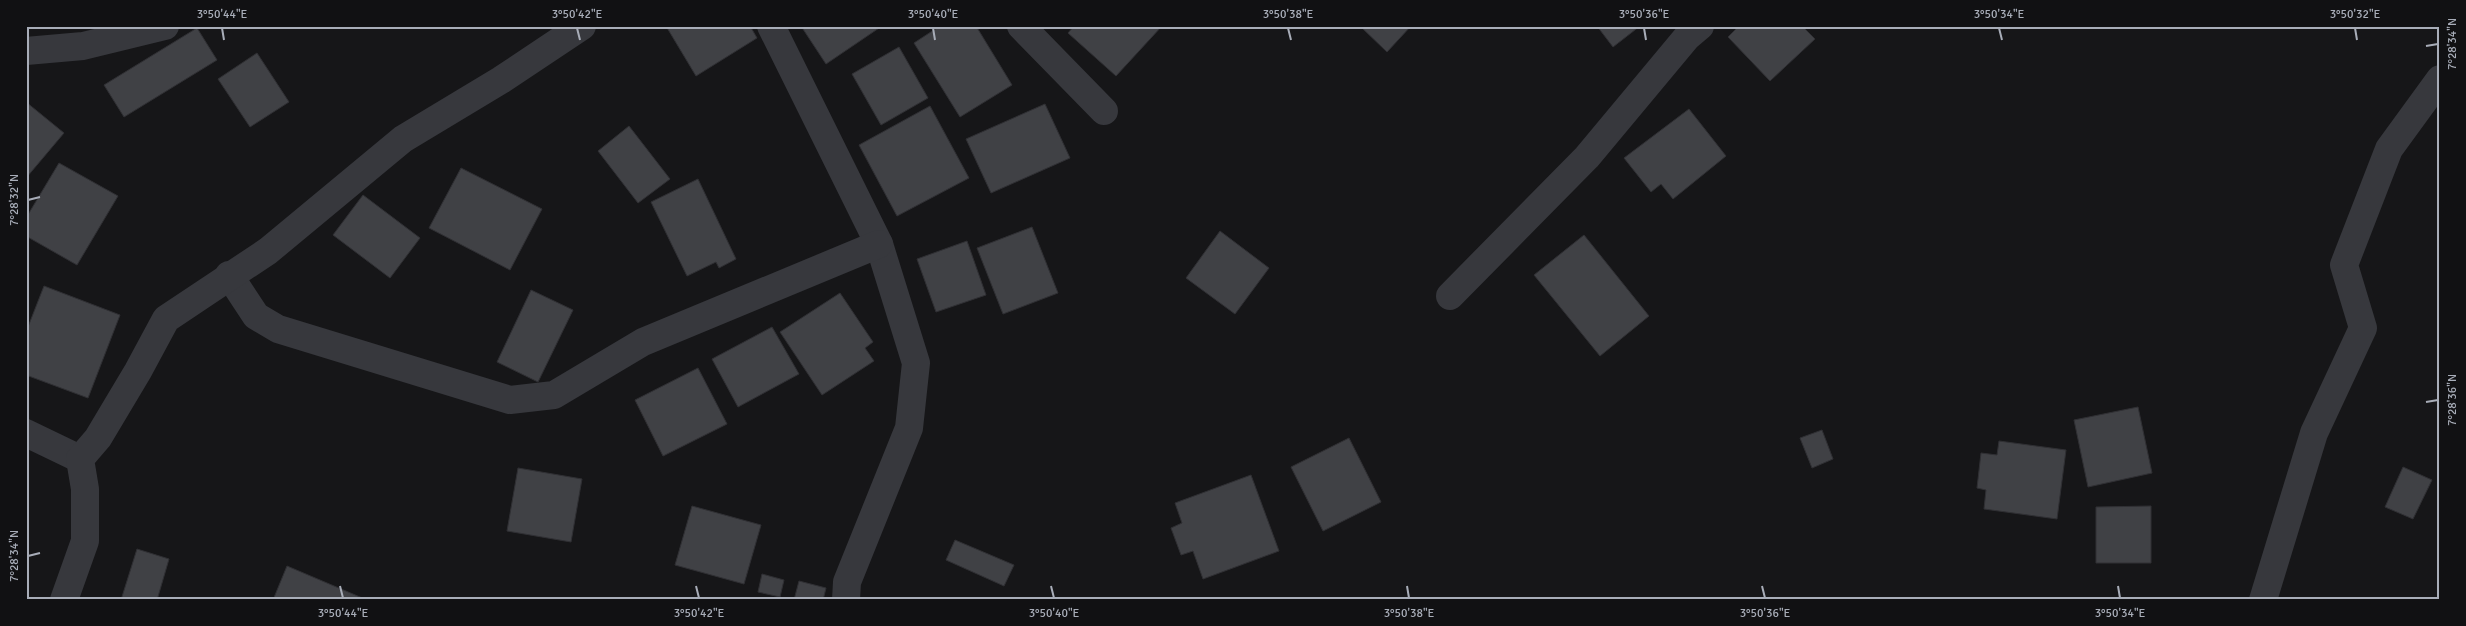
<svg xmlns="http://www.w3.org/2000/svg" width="2466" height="626" font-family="Signika,sans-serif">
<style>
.building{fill:#404145;stroke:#303034}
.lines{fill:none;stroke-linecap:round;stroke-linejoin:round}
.minor{stroke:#37383d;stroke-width:28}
.ticks{fill:none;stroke:#a8adb8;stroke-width:2}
.neatline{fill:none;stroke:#a8adb8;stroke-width:2}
.ticks-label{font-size:12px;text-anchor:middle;fill:#a8adb8}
</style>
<rect width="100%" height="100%" fill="#161618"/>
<g class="building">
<polygon points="666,26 750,26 757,38 696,76"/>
<polygon points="801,26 882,26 826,64"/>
<polygon points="940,26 976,26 1012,85 960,117 914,43"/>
<polygon points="1074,26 1162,26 1116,76 1068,33"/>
<polygon points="1360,26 1411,26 1387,52"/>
<polygon points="1597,26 1640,26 1613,47"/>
<polygon points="1739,26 1802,26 1815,39 1770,81 1728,37"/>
<polygon points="197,28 217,60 124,117 104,85"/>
<polygon points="899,47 928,98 881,125 852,74"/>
<polygon points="257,53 289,102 250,127 218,79"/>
<polygon points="26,102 64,133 26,178"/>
<polygon points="1045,104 1070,158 991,193 966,139"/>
<polygon points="930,106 969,178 897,216 859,145"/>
<polygon points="1689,109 1726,156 1673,199 1661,184 1651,192 1624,158"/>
<polygon points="629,126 670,179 638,203 598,151"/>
<polygon points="59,163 118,196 77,265 26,236 26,218"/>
<polygon points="461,168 542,209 510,270 429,228"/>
<polygon points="698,179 736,259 719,268 716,262 687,276 651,202"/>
<polygon points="363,195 420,238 390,278 333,235"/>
<polygon points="1032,227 1058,293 1003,314 977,248"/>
<polygon points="1220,231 1269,268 1235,314 1186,278"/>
<polygon points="1584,235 1649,316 1600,356 1534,275"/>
<polygon points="967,241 986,295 936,312 917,259"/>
<polygon points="44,286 120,315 88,398 26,375 26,332"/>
<polygon points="531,290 573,310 538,382 497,362"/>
<polygon points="840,293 873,342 865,348 874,361 822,395 780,332"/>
<polygon points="772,327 799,374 738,407 712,359"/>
<polygon points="698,368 727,424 663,456 635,400"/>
<polygon points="2138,407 2152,473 2088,487 2074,420"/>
<polygon points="1822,430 1833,459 1812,468 1800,438"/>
<polygon points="1349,438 1381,502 1323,531 1291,467"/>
<polygon points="1999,441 2066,450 2057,519 1984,509 1986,490 1977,488 1981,453 1997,455"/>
<polygon points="2403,467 2432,480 2413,519 2385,507"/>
<polygon points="518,468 582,479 571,542 507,531"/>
<polygon points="1251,475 1279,551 1203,579 1193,551 1181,555 1171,528 1182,523 1175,503"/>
<polygon points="692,506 761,525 744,584 675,565"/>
<polygon points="2151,506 2151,563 2096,563 2096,507"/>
<polygon points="955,540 1014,565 1004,586 946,560"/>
<polygon points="137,549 169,559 157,600 121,600"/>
<polygon points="287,566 367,600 273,600"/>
<polygon points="762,574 784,580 780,597 758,592"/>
<polygon points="799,581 826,588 823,600 794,600"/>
</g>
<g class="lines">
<g class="minor">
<polyline points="771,26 879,244 916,363 909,428 847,582 846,600"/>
<polyline points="1021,26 1104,111"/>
<polyline points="26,51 83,46 165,26"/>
<polyline points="229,275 256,316 278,329 510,400 554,395 643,342 879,244"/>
<polyline points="1450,296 1587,157 1687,37 1700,26"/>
<polyline points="26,433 80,459"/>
<polyline points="64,600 85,541 85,489 80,459 98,438 138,371 166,319 268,251 403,139 501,80 582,26"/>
<polyline points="2263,600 2314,433 2363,328 2344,265 2389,149 2440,79"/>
</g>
</g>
<path class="ticks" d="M222,28L224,40M577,28L580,40M933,28L935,40M1288,28L1291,40M1644,28L1646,40M1999,28L2002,40M2355,28L2357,40M2426,46L2438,44M28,200L40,197M2426,402L2438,400M28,556L40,553M340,586L343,598M696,586L699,598M1051,586L1054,598M1407,586L1409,598M1762,586L1765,598M2118,586L2120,598"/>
<rect width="2466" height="626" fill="none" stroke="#111113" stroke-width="55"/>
<rect x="28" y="28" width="2410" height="570" class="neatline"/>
<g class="ticks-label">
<text x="222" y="18">3°50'44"E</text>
<text x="577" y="18">3°50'42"E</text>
<text x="933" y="18">3°50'40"E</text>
<text x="1288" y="18">3°50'38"E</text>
<text x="1644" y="18">3°50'36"E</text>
<text x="1999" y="18">3°50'34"E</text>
<text x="2355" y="18">3°50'32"E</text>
<text transform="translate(2452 44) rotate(-90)" y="4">7°28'34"N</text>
<text transform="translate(14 200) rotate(-90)" y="4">7°28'32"N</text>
<text transform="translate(2452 400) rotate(-90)" y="4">7°28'36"N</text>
<text transform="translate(14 556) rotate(-90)" y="4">7°28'34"N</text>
<text x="343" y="617">3°50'44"E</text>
<text x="699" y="617">3°50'42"E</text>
<text x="1054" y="617">3°50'40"E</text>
<text x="1409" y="617">3°50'38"E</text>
<text x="1765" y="617">3°50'36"E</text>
<text x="2120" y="617">3°50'34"E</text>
</g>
</svg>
